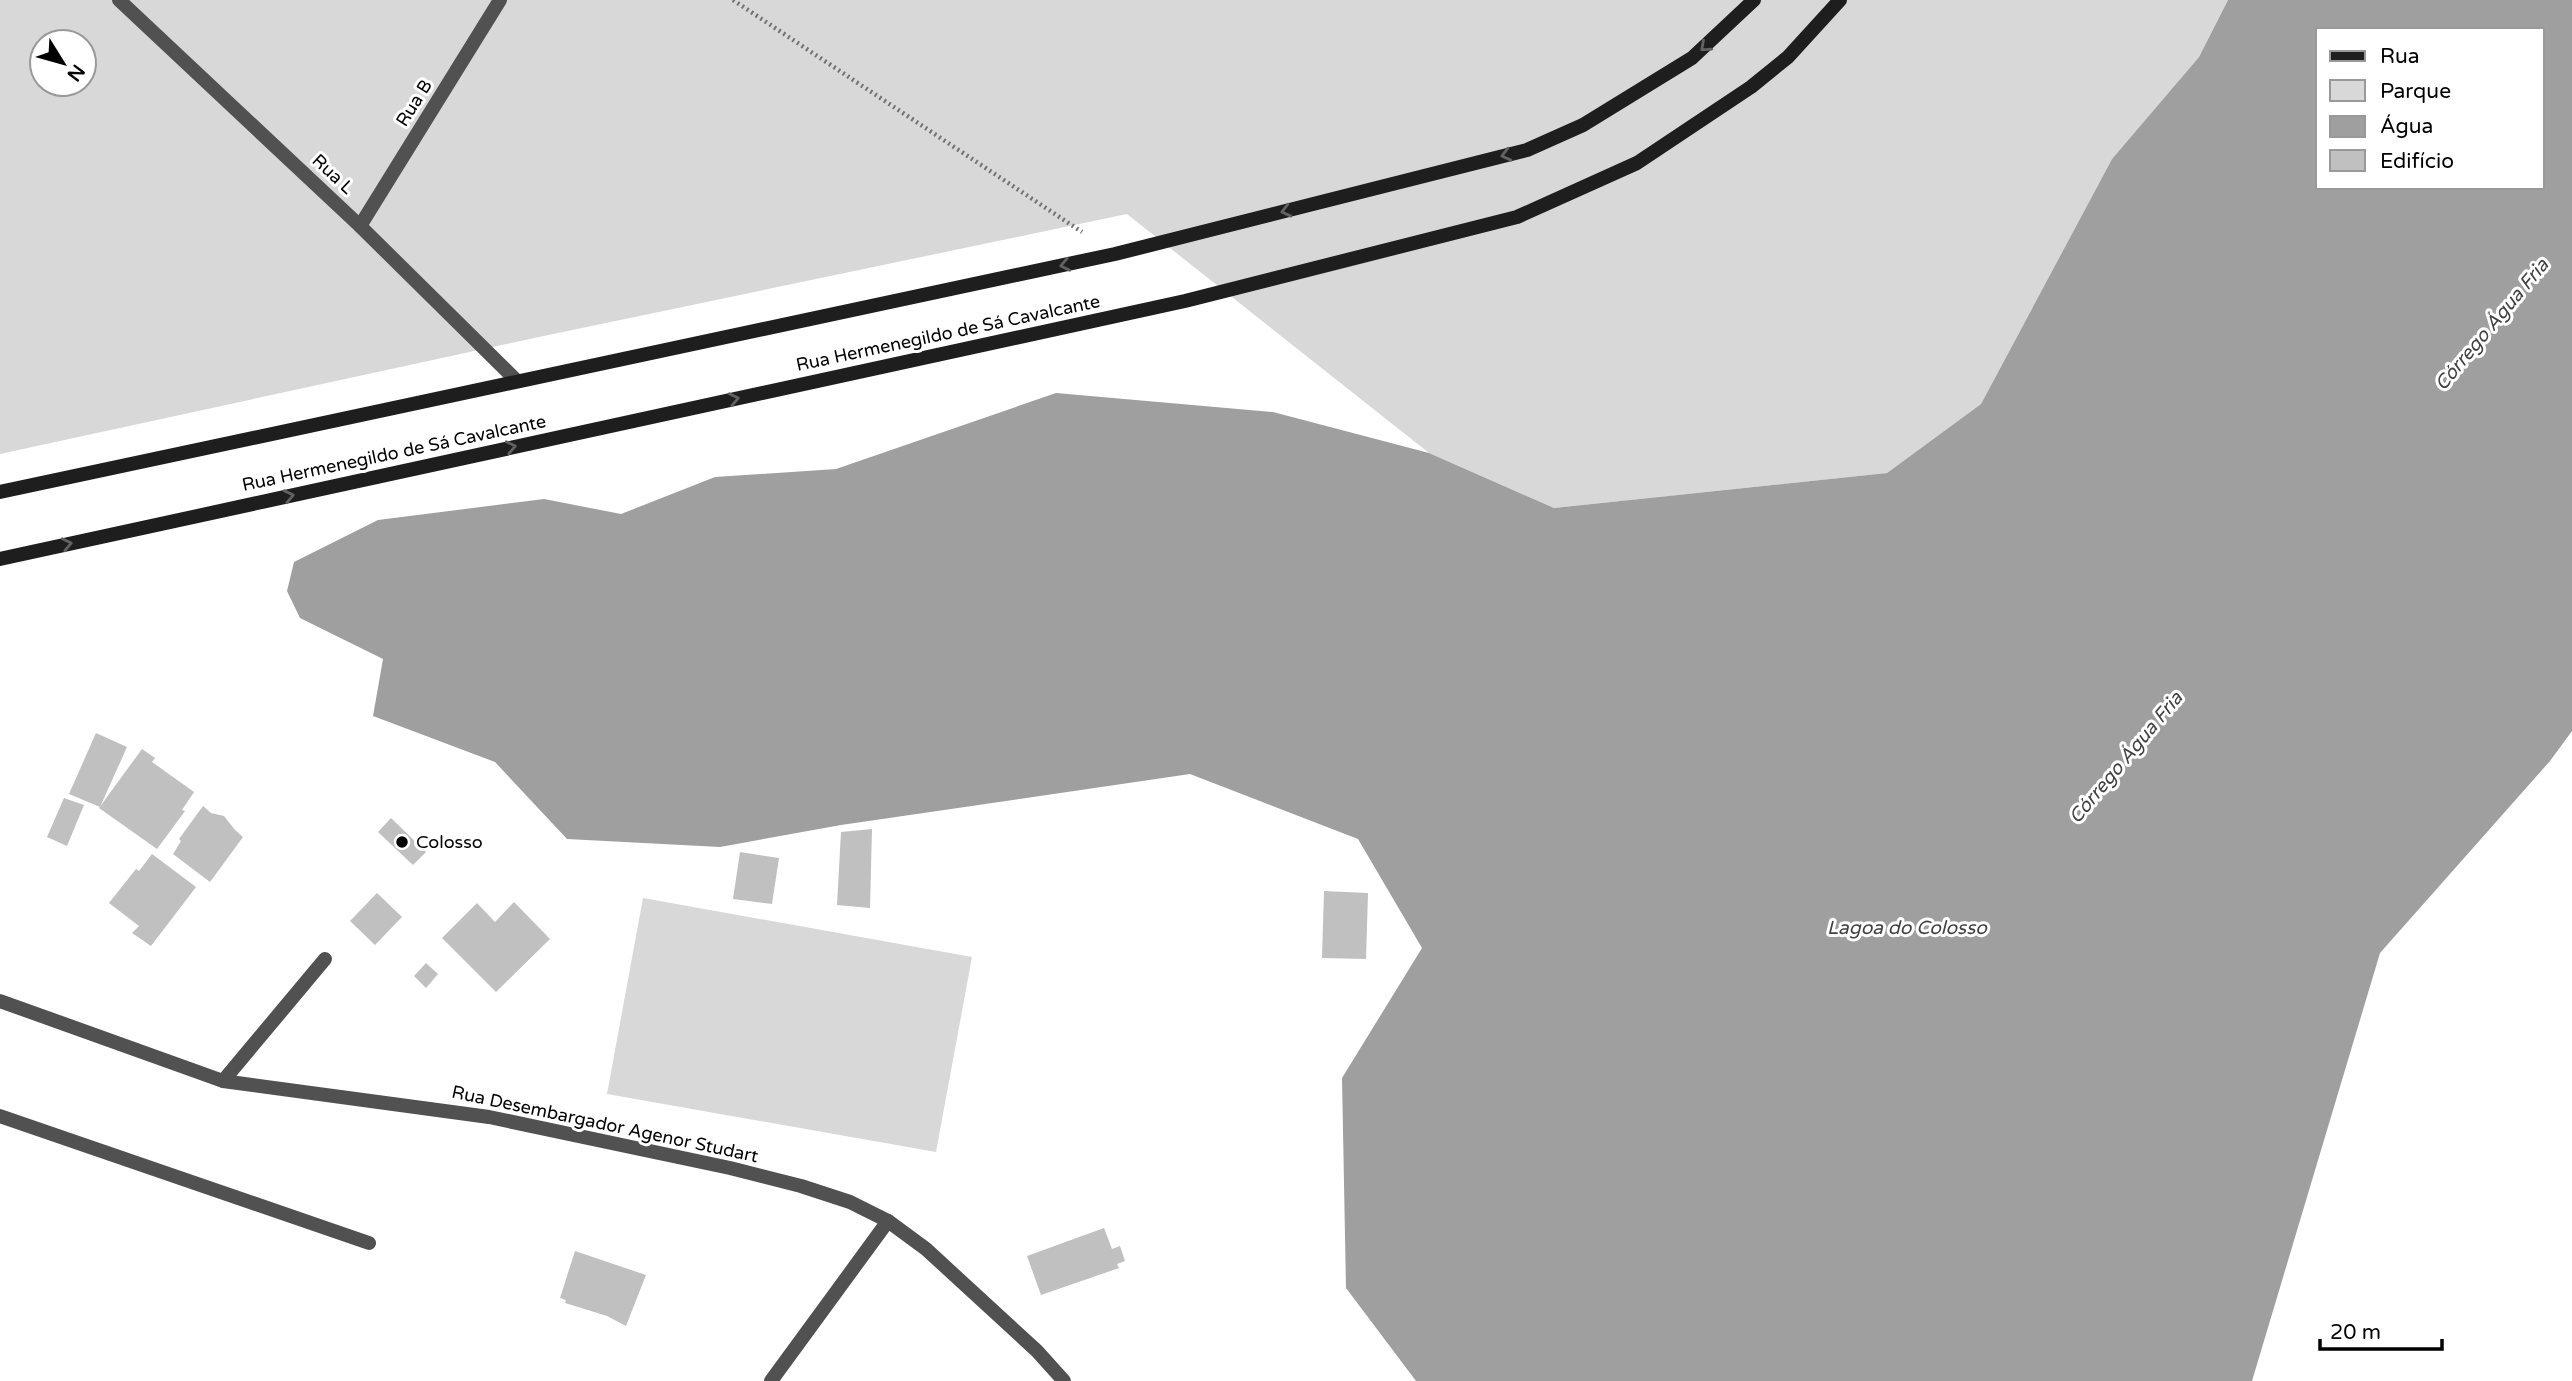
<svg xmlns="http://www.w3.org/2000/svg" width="2572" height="1381" font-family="'Varela Round',sans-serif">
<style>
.green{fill:#d8d8d8;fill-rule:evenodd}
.water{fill:#9f9f9f;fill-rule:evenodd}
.building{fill:#c0c0c0}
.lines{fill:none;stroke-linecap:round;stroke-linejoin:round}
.path{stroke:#737373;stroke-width:4.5;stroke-dasharray:2 3.5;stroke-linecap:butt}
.lane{stroke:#515151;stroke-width:14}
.street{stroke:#515151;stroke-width:14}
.secondary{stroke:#1e1e1e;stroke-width:14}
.oneway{stroke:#626262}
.poi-dot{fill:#000;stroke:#fff;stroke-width:2.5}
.labels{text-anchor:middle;stroke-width:6;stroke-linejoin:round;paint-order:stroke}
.street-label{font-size:18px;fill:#000;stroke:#fff}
.poi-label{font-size:18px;fill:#000;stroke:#fff;text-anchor:start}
.water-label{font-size:19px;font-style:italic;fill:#404040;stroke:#fff}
</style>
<rect width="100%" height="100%" fill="#fff"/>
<g class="green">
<path d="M0,0H2228L2199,57L2112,159L1981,404L1887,473L1554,508L1429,453L1127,214L534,338L0,454ZM42,42H84V84H42Z"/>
<polygon points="643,898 972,957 936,1152 607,1094"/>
</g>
<path class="water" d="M2228,0H2572V731L2550,761L2380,953L2252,1381H1416L1346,1288L1342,1078L1422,948L1358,839L1190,774L841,825L720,847L567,839L495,762L373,716L383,659L300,618L287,591L294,562L378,520L544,499L621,514L715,477L836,469L1056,393L1273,412L1429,453L1554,508L1887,473L1981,404L2112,159L2199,57ZM2318,30H2542V187H2318Z"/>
<g class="building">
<polygon points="96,733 127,747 100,807 69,794"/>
<polygon points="142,749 155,758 152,762 194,792 182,810 185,811 157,849 99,808"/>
<polygon points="64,798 84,805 67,846 47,837"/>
<polygon points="203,806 211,813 224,816 235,830 243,837 210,882 173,854 181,841 179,839"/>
<polygon points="391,818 426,852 413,865 378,832"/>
<polygon points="872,829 870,908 837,905 841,832"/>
<polygon points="740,852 779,858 772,904 733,899"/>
<polygon points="152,854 196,887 151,946 132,933 139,926 109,903 136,869 139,871"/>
<polygon points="1324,891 1368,893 1366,959 1322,958"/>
<polygon points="377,893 402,917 375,945 350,921"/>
<polygon points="514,902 550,939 496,992 442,938 477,903 495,922"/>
<polygon points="426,963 438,974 426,988 414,976"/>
<polygon points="1104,1228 1112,1249 1120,1246 1125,1261 1117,1264 1119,1268 1041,1295 1027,1256"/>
<polygon points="575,1251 646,1275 626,1326 607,1316 565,1303 566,1300 560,1298"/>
</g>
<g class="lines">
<polyline class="path" points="733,0 1082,232"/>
<polyline class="lane" points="0,1116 369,1243"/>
<g class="street">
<polyline points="119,0 360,226 516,380"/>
<polyline points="360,226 500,0"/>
<polyline points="0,1001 223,1081 489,1117 730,1168 801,1186 850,1202 888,1221 926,1249 1037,1351 1064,1381"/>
<polyline points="223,1081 325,959"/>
<polyline points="771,1381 888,1221"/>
</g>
<g class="secondary">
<polyline points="0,492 1115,254 1527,150 1583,125 1692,58 1754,0"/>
<polyline points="0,559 1185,301 1517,217 1637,163 1751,87 1788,57 1840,0"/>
</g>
</g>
<defs><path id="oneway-chevron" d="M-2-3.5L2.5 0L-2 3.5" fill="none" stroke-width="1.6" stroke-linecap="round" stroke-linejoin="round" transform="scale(1.75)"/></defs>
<g class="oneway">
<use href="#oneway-chevron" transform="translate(1705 47) rotate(138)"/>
<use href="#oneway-chevron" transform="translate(1506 155) rotate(166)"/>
<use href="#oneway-chevron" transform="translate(1286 211) rotate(166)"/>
<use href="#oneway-chevron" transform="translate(1065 265) rotate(168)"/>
<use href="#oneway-chevron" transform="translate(734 399) rotate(-12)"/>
<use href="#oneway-chevron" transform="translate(511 447) rotate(-12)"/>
<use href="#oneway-chevron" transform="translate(289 496) rotate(-12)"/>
<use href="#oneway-chevron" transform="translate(67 544) rotate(-12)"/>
</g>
<circle class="poi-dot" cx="402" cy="842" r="7"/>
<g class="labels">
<g class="street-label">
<text transform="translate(414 103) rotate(-58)" y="6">Rua B</text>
<text transform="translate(333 174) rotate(43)" y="6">Rua L</text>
<text transform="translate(948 333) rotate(-12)" y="6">Rua Hermenegildo de Sá Cavalcante</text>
<text transform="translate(394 453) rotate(-12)" y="6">Rua Hermenegildo de Sá Cavalcante</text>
<text transform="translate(605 1124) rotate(12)" y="6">Rua Desembargador Agenor Studart</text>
</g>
<g class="poi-label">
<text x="416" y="848">Colosso</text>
</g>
<g class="water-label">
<text transform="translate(2491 324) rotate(-50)" y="7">Córrego Água Fria</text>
<text transform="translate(2125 757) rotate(-50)" y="7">Córrego Água Fria</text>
<text x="1907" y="934">Lagoa do Colosso</text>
</g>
</g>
<rect x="2316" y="28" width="228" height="161" fill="#ffffff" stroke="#999999" stroke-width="2"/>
<rect x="2330" y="51" width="35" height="10" fill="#1e1e1e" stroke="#999999" stroke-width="2"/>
<text x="2380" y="63" font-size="21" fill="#000000">Rua</text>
<rect x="2330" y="80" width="35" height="21" fill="#d8d8d8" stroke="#999999" stroke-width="2"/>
<text x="2380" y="98" font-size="21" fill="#000000">Parque</text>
<rect x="2330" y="116" width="35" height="21" fill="#9f9f9f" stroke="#999999" stroke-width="2"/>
<text x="2380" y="133" font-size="21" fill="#000000">Água</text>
<rect x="2330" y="150" width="35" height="21" fill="#c0c0c0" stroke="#999999" stroke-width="2"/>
<text x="2380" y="168" font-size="21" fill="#000000">Edifício</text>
<g transform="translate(63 63) rotate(127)"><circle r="33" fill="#ffffff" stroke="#999999" stroke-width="2"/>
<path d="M0-5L12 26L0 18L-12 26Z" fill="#000000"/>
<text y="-10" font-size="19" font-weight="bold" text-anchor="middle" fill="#000000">N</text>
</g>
<path d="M2320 1339v10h122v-10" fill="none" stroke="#000000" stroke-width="3.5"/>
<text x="2330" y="1339" font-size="21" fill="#000000" stroke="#ffffff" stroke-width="5" paint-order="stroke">20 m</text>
</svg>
